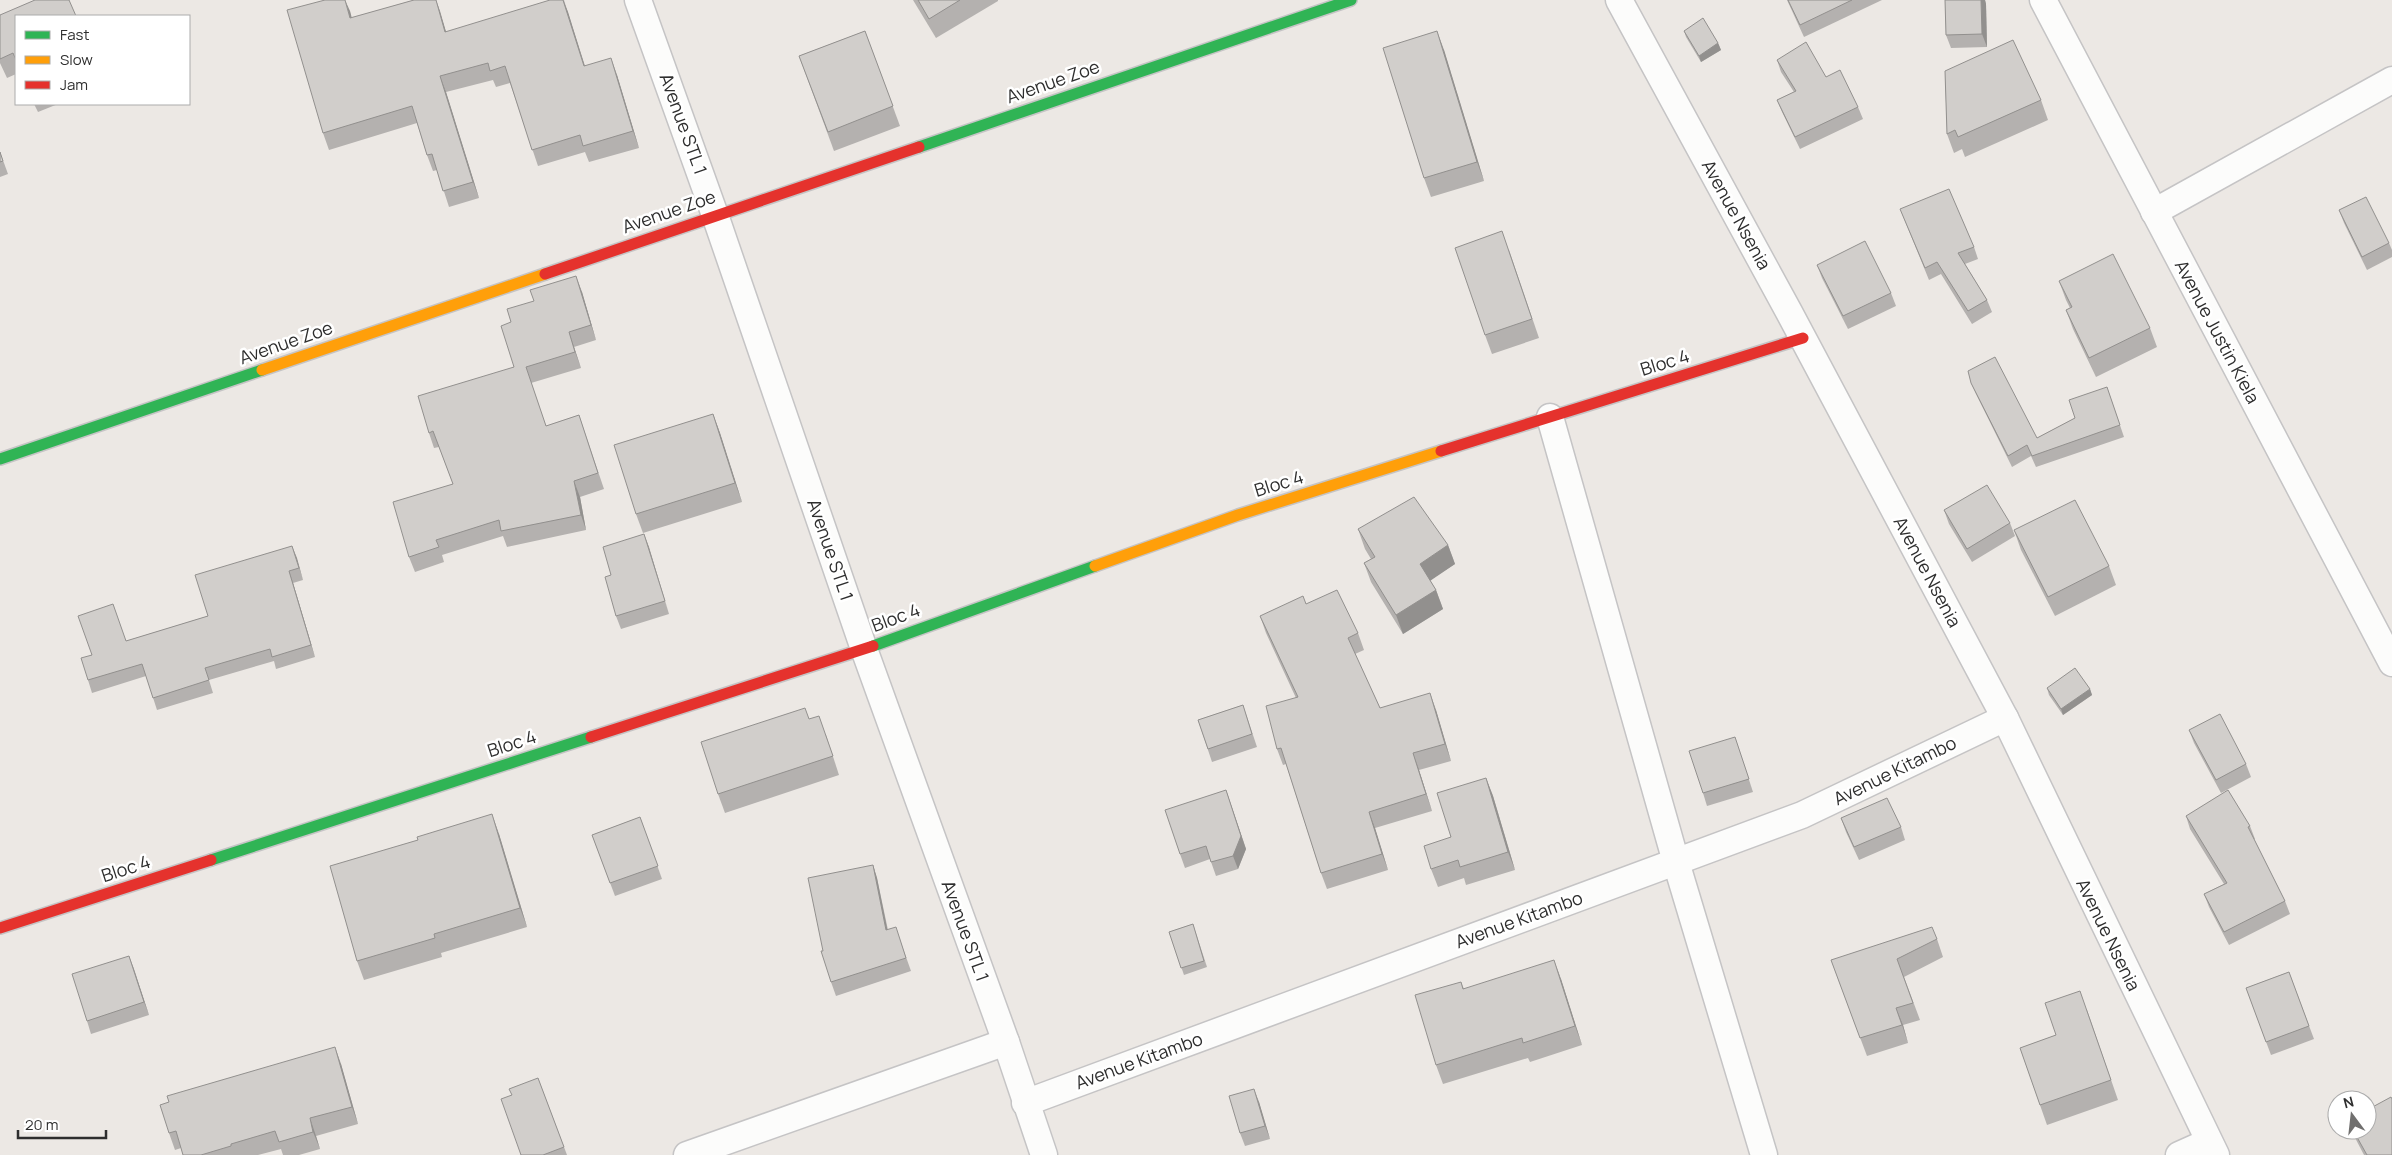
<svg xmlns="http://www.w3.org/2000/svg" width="2392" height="1155" font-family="Manrope,sans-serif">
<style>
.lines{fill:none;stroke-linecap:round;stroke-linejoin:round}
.street-casing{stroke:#c5c4c5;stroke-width:29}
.fast-casing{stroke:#c5c4c5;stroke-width:14}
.slow-casing{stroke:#c5c4c5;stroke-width:14}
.jam-casing{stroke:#c5c4c5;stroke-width:14}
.street{stroke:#fcfcfb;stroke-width:26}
.fast{stroke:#30b455;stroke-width:11}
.slow{stroke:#ff9f0a;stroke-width:11}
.jam{stroke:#e5322d;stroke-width:11}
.wall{fill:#b4b1af}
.shaded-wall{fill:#92908e}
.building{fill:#d1cecb;stroke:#92908e}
.labels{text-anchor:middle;stroke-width:5;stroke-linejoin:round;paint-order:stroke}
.street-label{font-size:18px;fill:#2e2e2e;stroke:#fff}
</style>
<rect width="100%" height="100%" fill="#ece8e4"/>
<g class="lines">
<defs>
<g id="street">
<polyline points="638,0 715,215 864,649 1006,1042 1044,1155"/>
<polyline points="1619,0 1789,312 2005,718 2216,1155"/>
<polyline points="2043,0 2392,663"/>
<polyline points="2154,212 2392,80"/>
<polyline points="1550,417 1676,862 1764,1155"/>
<polyline points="1025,1103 1802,815 2005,718"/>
<polyline points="687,1155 1006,1042"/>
<polyline points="2179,1155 2208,1142"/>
</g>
<g id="fast">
<polyline points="919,147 1351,0"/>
<polyline points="0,459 262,370"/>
<polyline points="873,646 1095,566"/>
<polyline points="211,860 591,737"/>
</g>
<g id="slow">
<polyline points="262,370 545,274"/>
<polyline points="1095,566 1238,515 1441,451"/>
</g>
<g id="jam">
<polyline points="545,274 919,147"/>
<polyline points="1441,451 1803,338"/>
<polyline points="591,737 873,646"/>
<polyline points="0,928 211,860"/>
</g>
</defs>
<use href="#street" class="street-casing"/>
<use href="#fast" class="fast-casing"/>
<use href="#slow" class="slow-casing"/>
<use href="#jam" class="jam-casing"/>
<use href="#street" class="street"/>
<use href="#fast" class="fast"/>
<use href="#slow" class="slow"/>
<use href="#jam" class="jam"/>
</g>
<g class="wall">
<polygon points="414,0 436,0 446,32 564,0 585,66 617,75 639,148 589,162 585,152 538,166 510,83 496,87 493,80 446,92 479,198 449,207 437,170 433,171 427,155 417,123 329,150 323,133 350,11 351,18"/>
<polygon points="913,0 998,0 998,1 936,38"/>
<polygon points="1787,0 1882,0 1804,37"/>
<polygon points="1945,0 1985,0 1986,4 1987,47 1951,48 1946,35"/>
<polygon points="0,15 16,16 16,74 7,78 0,63"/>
<polygon points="865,31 900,126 834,151 799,56"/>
<polygon points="1684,31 1718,43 1721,50 1701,62 1686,37"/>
<polygon points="1444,50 1484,181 1431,197 1424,178"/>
<polygon points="1777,60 1826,77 1858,107 1863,119 1800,149 1782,112 1777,100 1794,92 1781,72"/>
<polygon points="1945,71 2041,100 2048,120 1965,157 1962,149 1954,153 1947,134"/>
<polygon points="34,104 58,104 38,112"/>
<polygon points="0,152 8,174 0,177"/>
<polygon points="1900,209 1974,247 1978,259 1965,264 1987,300 1992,312 1972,324 1941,274 1929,280"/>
<polygon points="2339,210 2389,243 2392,250 2392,257 2367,270 2344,223"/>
<polygon points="1509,250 1539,338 1492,354 1485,335"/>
<polygon points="1817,265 1891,293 1896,306 1848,329 1822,278"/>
<polygon points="2059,281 2150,328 2157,347 2096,377 2073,329 2066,310 2070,308 2066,300"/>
<polygon points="582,292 596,340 574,347 581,368 531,383 546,426 579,415 604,489 580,497 586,530 507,547 503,536 442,555 444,562 415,572 409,557 453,484 439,447 434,448 429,433 514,367 511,322"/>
<polygon points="1971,383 2037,438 2075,418 2107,387 2124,437 2036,467 2031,456 2012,467 1976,394"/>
<polygon points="713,414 720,433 742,502 643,533 636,514"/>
<polygon points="1944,510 2010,523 2015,536 1972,562 1949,524"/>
<polygon points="1358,529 1448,545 1455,564 1430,580 1436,590 1443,609 1403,634 1371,582 1364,563 1371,559 1365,549"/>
<polygon points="2014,530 2109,566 2116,585 2055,616 2021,550"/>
<polygon points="644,534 669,614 621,629 616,616 611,575"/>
<polygon points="292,546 303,580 293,583 315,657 276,669 274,661 209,680 213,693 157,710 146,676 92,693 88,680 91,655 126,641 208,616"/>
<polygon points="1306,604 1358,633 1364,650 1355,654 1380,708 1436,710 1451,761 1419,770 1432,811 1375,828 1388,870 1327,889 1321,873 1286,764 1283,765 1277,749 1296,698 1266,633 1260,616"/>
<polygon points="2047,688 2090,689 2092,695 2063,715 2049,695"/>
<polygon points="1243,705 1257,747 1212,762 1198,720"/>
<polygon points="809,719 826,735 839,775 725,813 718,794"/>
<polygon points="2189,730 2246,764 2251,777 2221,793 2194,743"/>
<polygon points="1735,737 1753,792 1707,806 1703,793"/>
<polygon points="1486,778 1493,796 1515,870 1466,885 1464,878 1438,887 1431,869"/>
<polygon points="1226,790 1246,849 1238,869 1216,876 1210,859 1185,868 1180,854"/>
<polygon points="2186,816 2250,826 2255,839 2254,839 2285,901 2290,914 2229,945 2209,907 2204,894 2224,884 2190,829"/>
<polygon points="640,817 662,879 615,896 592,835"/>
<polygon points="1841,818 1901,827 1905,840 1859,860 1846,832"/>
<polygon points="499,834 527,927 441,953 442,957 364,980 357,961"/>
<polygon points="873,865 877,878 888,930 900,940 911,971 836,996 831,982 823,951"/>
<polygon points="1193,924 1207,967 1184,975 1169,932"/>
<polygon points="1937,939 1943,957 1904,977 1920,1020 1903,1025 1908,1043 1867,1056 1831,960"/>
<polygon points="129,956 149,1015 91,1034 87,1021"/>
<polygon points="2289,972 2314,1039 2271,1055 2246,988"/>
<polygon points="1561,979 1582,1045 1530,1062 1528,1058 1443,1084 1436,1065 1461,982 1464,989"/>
<polygon points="2087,1010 2118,1100 2047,1125 2020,1048 2056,1035"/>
<polygon points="341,1064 358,1124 316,1136 320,1149 299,1155 283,1155 281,1149 258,1155 183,1155 181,1148 175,1150 169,1133"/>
<polygon points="538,1078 567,1155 521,1155 512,1095"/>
<polygon points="1259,1102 1270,1139 1245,1146 1240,1133"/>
<polygon points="2351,1130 2367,1130 2392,1155 2364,1155"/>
</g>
<g class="shaded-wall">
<polygon points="345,0 350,11 356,34 350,18"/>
<polygon points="436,0 440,11 451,49 445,32"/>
<polygon points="563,0 568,12 590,83 584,66"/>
<polygon points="1981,0 1985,0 1986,4 1987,47 1982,34"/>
<polygon points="1437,31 1444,50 1484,181 1477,162"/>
<polygon points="1718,43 1721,50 1701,62 1699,56"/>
<polygon points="611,58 617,75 639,148 633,131"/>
<polygon points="440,76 446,92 479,198 473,182"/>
<polygon points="576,276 582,292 596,340 591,325"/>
<polygon points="569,332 581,368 575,352"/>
<polygon points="713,414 720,433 742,502 735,483"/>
<polygon points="574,481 580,497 586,530 581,515"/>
<polygon points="644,534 649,547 669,614 665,601"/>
<polygon points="1448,545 1455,564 1427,583 1420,564"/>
<polygon points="292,546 297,558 303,580 299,568"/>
<polygon points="289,571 293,583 315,657 311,645"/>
<polygon points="1436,590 1443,609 1403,634 1396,615"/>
<polygon points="2090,689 2092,695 2063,715 2061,709"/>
<polygon points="1430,693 1436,710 1451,761 1445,744"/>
<polygon points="1413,753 1419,770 1432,811 1426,794"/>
<polygon points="1486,778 1493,796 1515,870 1508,852"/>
<polygon points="1226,790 1246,849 1238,869 1233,856"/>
<polygon points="1369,812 1375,828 1388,870 1382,854"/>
<polygon points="492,814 499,834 527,927 520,908"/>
<polygon points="873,865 877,878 890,943 886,930"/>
<polygon points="129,956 134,969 149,1015 144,1002"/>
<polygon points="1554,960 1561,979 1582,1045 1575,1026"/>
<polygon points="1896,1008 1903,1025 1908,1043 1902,1025"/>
<polygon points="335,1047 341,1064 358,1124 352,1107"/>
<polygon points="1254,1089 1259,1102 1270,1139 1265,1126"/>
<polygon points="310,1118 316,1136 320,1149 313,1132"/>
</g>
<g class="building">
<polygon points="35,0 69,0 76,16 16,16 16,60 13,53 0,59 0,15"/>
<polygon points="325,0 345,0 350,18 414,0 436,0 445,32 550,0 563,0 584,66 611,58 633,131 583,146 580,135 532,150 505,66 490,71 488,63 440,76 473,182 443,191 432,154 427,155 412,106 323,133 287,10"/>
<polygon points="918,0 960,0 929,19"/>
<polygon points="1788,0 1852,0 1800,25"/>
<polygon points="1945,0 1981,0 1982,34 1946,35"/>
<polygon points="1703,18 1718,43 1699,56 1684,31"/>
<polygon points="865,31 893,106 828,132 799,56"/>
<polygon points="1437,31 1477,162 1424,178 1383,48"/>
<polygon points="2013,40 2041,100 1958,137 1955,130 1947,134 1945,71"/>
<polygon points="1806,42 1826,77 1840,70 1858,107 1795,137 1777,100 1796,91 1777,60"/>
<polygon points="0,152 3,161 0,162"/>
<polygon points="1949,189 1974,247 1958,253 1987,300 1968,311 1937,262 1925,268 1900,209"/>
<polygon points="2366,197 2389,243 2362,257 2339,210"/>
<polygon points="1502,231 1532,319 1485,335 1455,248"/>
<polygon points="1865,241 1891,293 1843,316 1817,265"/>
<polygon points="2113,254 2150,328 2089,358 2066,310 2072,307 2059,281"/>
<polygon points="576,276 591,325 569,332 575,352 526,367 546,426 579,415 598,473 574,481 581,515 501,531 499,520 436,540 439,547 409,557 393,502 453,484 433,431 429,433 418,396 514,367 501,326 511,322 507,309 534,301 530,290"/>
<polygon points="1995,357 2037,438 2075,418 2069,400 2107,387 2120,425 2032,456 2027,445 2008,456 1971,383 1968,371"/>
<polygon points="713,414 735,483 636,514 614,445"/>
<polygon points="1987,485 2010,523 1967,549 1944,510"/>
<polygon points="1414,497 1448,545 1420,564 1436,590 1396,615 1364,563 1375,557 1358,529"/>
<polygon points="2075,500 2109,566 2048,597 2014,530"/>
<polygon points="644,534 665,601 616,616 605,577 611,575 603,547"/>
<polygon points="292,546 299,568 289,571 311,645 272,657 270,649 205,668 209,680 153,698 142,664 88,680 81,658 92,655 78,616 113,604 126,641 208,616 195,575"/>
<polygon points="1337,590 1358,633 1348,638 1380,708 1430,693 1445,744 1413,753 1426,794 1369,812 1382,854 1321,873 1281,748 1277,749 1266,706 1298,697 1260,616 1303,596 1306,604"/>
<polygon points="2075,668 2090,689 2061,709 2047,688"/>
<polygon points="1243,705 1252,734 1208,749 1198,720"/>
<polygon points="805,708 809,719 819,716 833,756 718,794 701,742"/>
<polygon points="2220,714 2246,764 2216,780 2189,730"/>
<polygon points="1735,737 1749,779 1703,793 1689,751"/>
<polygon points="1486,778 1508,852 1460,867 1458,860 1431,869 1424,846 1451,837 1437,793"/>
<polygon points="1226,790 1241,836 1233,856 1211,862 1206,846 1180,854 1165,810"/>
<polygon points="2228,790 2250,826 2248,827 2285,901 2224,932 2204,894 2227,883 2186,816"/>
<polygon points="1887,798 1901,827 1854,847 1841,818"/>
<polygon points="492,814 520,908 434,934 435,938 357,961 330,866 418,840 417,837"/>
<polygon points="640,817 658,866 610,883 592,835"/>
<polygon points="873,865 886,930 896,927 906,958 831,982 821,951 823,951 808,878"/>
<polygon points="1193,924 1204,961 1181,968 1169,932"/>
<polygon points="1932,927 1937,939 1897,959 1913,1003 1896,1008 1902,1025 1860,1038 1831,960"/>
<polygon points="129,956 144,1002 87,1021 72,974"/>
<polygon points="1554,960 1575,1026 1523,1043 1522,1038 1436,1065 1415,995 1461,982 1463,989"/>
<polygon points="2289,972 2309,1026 2266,1042 2246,988"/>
<polygon points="2080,991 2111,1080 2040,1105 2020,1048 2056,1035 2045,1003"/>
<polygon points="335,1047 352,1107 310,1118 313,1132 279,1142 275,1131 231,1144 231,1146 201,1155 183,1155 176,1131 169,1133 160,1105 169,1102 167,1096"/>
<polygon points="538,1078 564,1147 543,1155 521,1155 501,1099 512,1095 509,1089"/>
<polygon points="1254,1089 1265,1126 1240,1133 1229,1096"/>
<polygon points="2391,1097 2392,1099 2392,1155 2367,1155 2353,1130 2367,1130 2367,1110"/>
</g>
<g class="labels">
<g class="street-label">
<text transform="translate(1053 82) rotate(-19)" y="6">Avenue Zoe</text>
<text transform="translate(683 124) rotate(70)" y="6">Avenue STL 1</text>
<text transform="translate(669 212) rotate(-19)" y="6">Avenue Zoe</text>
<text transform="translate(1736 215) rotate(61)" y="6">Avenue Nsenia</text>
<text transform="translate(2217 332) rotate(62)" y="6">Avenue Justin Kiela</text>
<text transform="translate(286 343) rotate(-19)" y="6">Avenue Zoe</text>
<text transform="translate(1665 363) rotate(-17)" y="6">Bloc 4</text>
<text transform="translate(1279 484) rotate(-17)" y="6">Bloc 4</text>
<text transform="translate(830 550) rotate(71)" y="6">Avenue STL 1</text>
<text transform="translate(1927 572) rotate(62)" y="6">Avenue Nsenia</text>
<text transform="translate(896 618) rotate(-20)" y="6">Bloc 4</text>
<text transform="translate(512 744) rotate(-18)" y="6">Bloc 4</text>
<text transform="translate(1895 771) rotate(-26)" y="6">Avenue Kitambo</text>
<text transform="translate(126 869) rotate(-18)" y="6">Bloc 4</text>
<text transform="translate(1519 920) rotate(-20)" y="6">Avenue Kitambo</text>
<text transform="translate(965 931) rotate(70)" y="6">Avenue STL 1</text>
<text transform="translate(2108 935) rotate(64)" y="6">Avenue Nsenia</text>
<text transform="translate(1139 1061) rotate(-20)" y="6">Avenue Kitambo</text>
</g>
</g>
<rect x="15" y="15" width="175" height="90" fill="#ffffff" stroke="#ababab"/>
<rect x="25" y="31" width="25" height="8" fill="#30b455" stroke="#ababab"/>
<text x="60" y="40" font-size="15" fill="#2e2e2e">Fast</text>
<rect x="25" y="56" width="25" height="8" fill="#ff9f0a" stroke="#ababab"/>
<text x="60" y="65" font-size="15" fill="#2e2e2e">Slow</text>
<rect x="25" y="81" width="25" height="8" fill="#e5322d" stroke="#ababab"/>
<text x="60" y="90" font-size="15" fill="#2e2e2e">Jam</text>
<g transform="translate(2352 1115) rotate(345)"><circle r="24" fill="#ffffff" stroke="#ababab"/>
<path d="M0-4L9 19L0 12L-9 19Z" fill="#706f6e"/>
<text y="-8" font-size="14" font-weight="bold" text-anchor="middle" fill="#2e2e2e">N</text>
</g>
<path d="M18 1130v8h88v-8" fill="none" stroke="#2e2e2e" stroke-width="2.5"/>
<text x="25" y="1130" font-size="15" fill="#2e2e2e" stroke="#ffffff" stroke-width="4" paint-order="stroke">20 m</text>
</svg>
